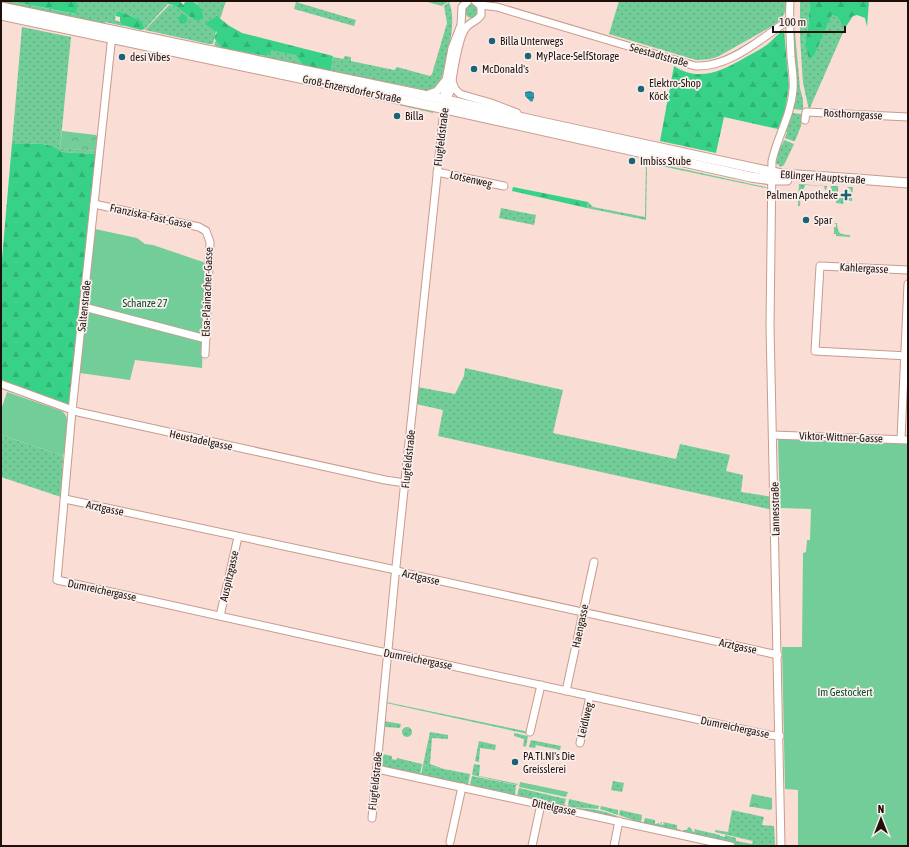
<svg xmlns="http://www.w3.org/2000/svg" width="909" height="847" font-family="'Asap Condensed',sans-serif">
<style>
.grass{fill:url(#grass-dots)}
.forest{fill:url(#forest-firs)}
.park{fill:url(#park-crowns)}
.garden{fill:#72cd99}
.water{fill:url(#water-rules)}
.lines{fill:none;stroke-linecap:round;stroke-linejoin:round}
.minor-casing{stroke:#c89b8d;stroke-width:9}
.major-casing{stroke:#c89b8d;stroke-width:11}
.minor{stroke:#fff;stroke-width:7}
.major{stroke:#fff;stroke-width:9}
.poi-dot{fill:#1c6273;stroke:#f9efec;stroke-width:1.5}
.labels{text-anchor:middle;stroke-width:3.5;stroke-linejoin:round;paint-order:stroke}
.poi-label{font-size:11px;fill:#20100b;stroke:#f9efec;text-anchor:start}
.street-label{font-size:11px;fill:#20100b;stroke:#f9efec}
.park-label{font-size:11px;fill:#114c2f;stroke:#f9efec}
</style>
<defs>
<pattern id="grass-dots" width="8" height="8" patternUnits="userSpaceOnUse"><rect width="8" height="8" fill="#72cd99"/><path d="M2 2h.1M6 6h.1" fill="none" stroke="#62af82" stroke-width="1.8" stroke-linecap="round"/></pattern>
<pattern id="forest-firs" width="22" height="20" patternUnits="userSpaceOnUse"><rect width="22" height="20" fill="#37d288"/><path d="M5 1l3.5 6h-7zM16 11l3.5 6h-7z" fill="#30b374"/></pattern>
<pattern id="park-crowns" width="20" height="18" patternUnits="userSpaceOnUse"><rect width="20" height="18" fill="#72cd99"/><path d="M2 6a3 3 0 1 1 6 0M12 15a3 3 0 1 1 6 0" fill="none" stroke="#62af82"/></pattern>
<pattern id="water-rules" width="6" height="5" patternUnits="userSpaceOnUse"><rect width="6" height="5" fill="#2e98b0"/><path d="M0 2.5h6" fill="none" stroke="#277b8d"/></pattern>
</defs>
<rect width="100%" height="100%" fill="#faddd5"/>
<g class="grass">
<polygon points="1,1 10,1 75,14 78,1 159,1 168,4 145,29 141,20 119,11 116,13 115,20 120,22 123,26 105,22 104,26 1,5"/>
<polygon points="192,1 226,1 220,19 219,19 213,44 209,44 145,30 169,5 175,6 193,19 198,4"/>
<polygon points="424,1 449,1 442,6"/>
<path d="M619,1H787L785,12L781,20L767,29L719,56C712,59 705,60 696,60L609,34Z"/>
<polygon points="800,1 810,1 808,27 805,44 815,54 832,15 837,17 845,28 809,110 803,83 800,38"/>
<polygon points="296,2 356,20 354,26 294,9"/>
<path d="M449,2C458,23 446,58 441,80L439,84L433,88L434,90L429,91L416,88L215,49L216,46L214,45L216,40L222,48L265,56L272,49L295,55L303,65L331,70L333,57L343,59L345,56L351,57V61L394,70L397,67L430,76L432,74L447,23L444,6Z"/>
<circle cx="472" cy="11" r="7"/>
<path d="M507,6L696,62C720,63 742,46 763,34L764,35L719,61L697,64L507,8Z"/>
<path d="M22,27L71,37L60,148L96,151V154L62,152C51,141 27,144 12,143Z"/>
<polygon points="792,33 795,33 800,88 803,100 803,110 793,109"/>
<polygon points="393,102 434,111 433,113 391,103"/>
<polygon points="792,113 802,114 801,126 795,141 793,141 785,138 787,132 785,131"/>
<polygon points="784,140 794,144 784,165 780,167 778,164 776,164 780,145 782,145"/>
<polygon points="648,158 736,177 736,179 647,159"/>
<polygon points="646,161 765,187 770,189 647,163 646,220 587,208 588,202 593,207 645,217"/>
<polygon points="799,184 827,186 826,190 825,190 824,186 805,185 804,189 801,189 800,206 798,206"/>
<polygon points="831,186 838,186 838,198 850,198 851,190 847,187 853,187 852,201 844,200 843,204 836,203 836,195 831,194"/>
<polygon points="501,208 536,215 534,225 499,218"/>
<path d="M834,223H837C838,235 840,234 850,235V237L836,236V234H834V227H836V224Z"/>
<polygon points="465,368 563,390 553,433 676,459 680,444 730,455 726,471 743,475 741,492 773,497 773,510 438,436 443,410 416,404 418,387 455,394 464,376"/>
<polygon points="1,435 63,456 61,497 1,477"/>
<polygon points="386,702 529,732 528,734 386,703"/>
<polygon points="384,721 401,724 400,728 385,727 382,754 392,756 392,759 396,760 397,758 422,764 420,775 382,766 380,762"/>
<circle cx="407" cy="732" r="5"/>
<polygon points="430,732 448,735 448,739 432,738 430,764 444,769 423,765"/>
<polygon points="514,733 528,736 526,747 523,746 524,739 514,736"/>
<polygon points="531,740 561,746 560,750 536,745 535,748 529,747"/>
<polygon points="479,741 496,745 495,750 480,748 479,762 475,761"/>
<polygon points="474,764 480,765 479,776 518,784 517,785 472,775"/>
<polygon points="423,765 470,774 468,785 421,775"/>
<polygon points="472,776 516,785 515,795 470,785"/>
<polygon points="613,781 624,783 622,792 611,790"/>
<polygon points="519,788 566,799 564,806 517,796"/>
<polygon points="569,799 599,806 598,809 570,807 568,805"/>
<polygon points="601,806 618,810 618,815 600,809"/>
<path d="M571,808C587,808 602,810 617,816L616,819Z"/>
<polygon points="620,810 642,815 641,823 619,815"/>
<polygon points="732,810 764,817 762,825 774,826 775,846 738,846 682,834 683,830 687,830 688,827 691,828 693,832 695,831 694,829 720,835 720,836 717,835 725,837 725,835 736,838 736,841 752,844 753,841 757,842 715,832 715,830 728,832"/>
<polygon points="645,818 655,820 655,824 659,823 660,825 661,822 662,822 661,825 664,824 663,822 677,825 677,829 681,830 680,833 643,825"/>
</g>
<g class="forest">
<polygon points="10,1 78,1 76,14"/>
<path d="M159,1H180L183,5L186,1C197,1 202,7 203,17L199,21L193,19L175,6Z"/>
<polygon points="810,1 869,1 867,27 865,18 857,15 853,16 845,28 837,17 832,15 815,54 809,59 805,44 808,27"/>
<polygon points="119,11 141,20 145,29 141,30 122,25 120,22 120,17 116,16 116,13"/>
<circle cx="183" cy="19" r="4.5"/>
<polygon points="217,16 228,25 242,33 333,56 331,71 303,65 295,55 272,50 266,56 222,48 214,38 217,32 205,24"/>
<path d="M784,30L789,86L785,111L778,129L724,117L716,153L660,141L674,66C699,83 724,70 746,57C754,53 761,49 768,44C773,40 778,33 784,30Z"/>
<path d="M12,143C28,144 51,141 62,152L96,154L72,403L67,406L1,382V271Z"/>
<polygon points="513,187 588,202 587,208 512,191"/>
</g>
<g class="park">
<polygon points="62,131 96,135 98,137 96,151 60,148"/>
<polygon points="752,794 772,798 772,809 770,810 753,807 749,807"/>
</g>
<g class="garden">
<polygon points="62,140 75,141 74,146 77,146 77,149 61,147"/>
<polygon points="95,229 137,238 145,244 153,245 206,263 202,368 135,360 130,380 80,373"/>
<path d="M7,392L62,411C73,419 66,445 63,456L1,435V410Z"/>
<polygon points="778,438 908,443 908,846 798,846 798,790 785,789 782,647 802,647 803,553 806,552 807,540 810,540 811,509 780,508"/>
<polygon points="520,782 568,792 566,797 519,787"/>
</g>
<polygon class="water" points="530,91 534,93 534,98 532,102 530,101 525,96 525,92"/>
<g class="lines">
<defs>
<g id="minor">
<path d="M480,5L497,7L695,66C730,68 761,38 789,20"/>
<polyline points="112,35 72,411 57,580 382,652 388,652 769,735 780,736"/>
<polyline points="452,81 455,89 460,94 491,103 517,113"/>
<polyline points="426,95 437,91 444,82"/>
<polyline points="446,100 444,93 447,75 452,48 461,25 462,7 468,1"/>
<polyline points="805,120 806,112 908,117"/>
<polyline points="437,172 504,186"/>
<polyline points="94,204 199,227 206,231 210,242 205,354"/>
<polyline points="908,270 820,266 815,351 908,356"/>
<polyline points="84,307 206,339"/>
<polyline points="1,384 78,412 385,480 405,483"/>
<polyline points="773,435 908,440"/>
<polyline points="901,439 908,284"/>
<polyline points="65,499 391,569 409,574 778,655"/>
<polyline points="220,616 238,537"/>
<polyline points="566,691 594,562"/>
<polyline points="530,732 541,685"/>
<polyline points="580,743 590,696"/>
<polyline points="377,769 731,846"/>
<path d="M372,818L395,576L444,109L446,100L450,92C453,77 457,40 465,29C469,22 477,22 481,15V6L475,1"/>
<polyline points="450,842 462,787"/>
<polyline points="532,846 541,804"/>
<polyline points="614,846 619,821"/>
<path d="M781,846L770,326L772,161C777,137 791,116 793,90C794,79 792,68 791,57C790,38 789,20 790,1"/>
</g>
<g id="major">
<polyline points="1,7 442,99 541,122 772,172 782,174 857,179 908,183"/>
<polyline points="1,15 441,108 751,177 772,180 787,180"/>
</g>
</defs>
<use href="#minor" class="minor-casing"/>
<use href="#major" class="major-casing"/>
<use href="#minor" class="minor"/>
<use href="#major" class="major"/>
</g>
<g class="poi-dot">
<circle cx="492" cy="41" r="4"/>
<circle cx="528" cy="56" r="4"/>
<circle cx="122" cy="57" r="4"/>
<circle cx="474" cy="69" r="4"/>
<circle cx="641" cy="89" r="4"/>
<circle cx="397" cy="116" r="4"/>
<circle cx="632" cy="161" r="4"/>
<path d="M844 189h4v4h4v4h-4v4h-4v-4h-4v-4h4z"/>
<circle cx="806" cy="220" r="4"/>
<circle cx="515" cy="762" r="4"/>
</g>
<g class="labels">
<g class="poi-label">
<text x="500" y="45">Billa Unterwegs</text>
<text x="536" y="60">MyPlace-SelfStorage</text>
<text x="130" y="61">desi Vibes</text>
<text x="482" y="73">McDonald's</text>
<text x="649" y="87">Elektro-Shop<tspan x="649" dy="13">Köck</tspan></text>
<text x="405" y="120">Billa</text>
<text x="640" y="165">Imbiss Stube</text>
<text x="838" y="199" text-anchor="end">Palmen Apotheke</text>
<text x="814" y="224">Spar</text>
<text x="523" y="760">PA.TI.NI's Die<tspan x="523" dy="13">Greisslerei</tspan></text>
</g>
<g class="street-label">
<text transform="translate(659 55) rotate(16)" y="4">Seestadtstraße</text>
<text transform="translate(352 89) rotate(12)" y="4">Groß-Enzersdorfer Straße</text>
<text transform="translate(853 114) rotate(3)" y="4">Rosthorngasse</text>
<text transform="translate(441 137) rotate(-83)" y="4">Flugfeldstraße</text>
<text transform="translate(823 177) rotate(4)" y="4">Eßlinger Hauptstraße</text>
<text transform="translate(471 179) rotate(13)" y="4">Lotsenweg</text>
<text transform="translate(151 216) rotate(12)" y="4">Franziska-Fast-Gasse</text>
<text transform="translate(864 268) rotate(3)" y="4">Kahlergasse</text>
<text transform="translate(207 292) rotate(-88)" y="4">Elsa-Plainacher-Gasse</text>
<text transform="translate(84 306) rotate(-84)" y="4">Saltenstraße</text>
<text transform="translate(841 437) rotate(2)" y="4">Viktor-Wittner-Gasse</text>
<text transform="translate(201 440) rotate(12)" y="4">Heustadelgasse</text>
<text transform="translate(408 459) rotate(-84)" y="4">Flugfeldstraße</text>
<text transform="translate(105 508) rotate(12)" y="4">Arztgasse</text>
<text transform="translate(775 509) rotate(-91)" y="4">Lannesstraße</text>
<text transform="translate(229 576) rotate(-77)" y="4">Auspitzgasse</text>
<text transform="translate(421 577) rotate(13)" y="4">Arztgasse</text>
<text transform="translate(102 590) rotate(12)" y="4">Dumreichergasse</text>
<text transform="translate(580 626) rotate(-78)" y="4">Haengasse</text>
<text transform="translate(738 646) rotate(12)" y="4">Arztgasse</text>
<text transform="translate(418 659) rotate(11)" y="4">Dumreichergasse</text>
<text transform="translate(585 720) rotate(-77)" y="4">Leidlweg</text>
<text transform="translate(735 727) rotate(12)" y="4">Dumreichergasse</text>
<text transform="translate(375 781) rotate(-84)" y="4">Flugfeldstraße</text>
<text transform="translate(554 807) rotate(12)" y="4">Dittelgasse</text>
</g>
<g class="park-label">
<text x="145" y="307">Schanze 27</text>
<text x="845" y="696">Im Gestockert</text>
</g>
</g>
<rect width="909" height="847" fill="none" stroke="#20100b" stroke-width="4"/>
<g transform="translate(881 819)" stroke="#f9efec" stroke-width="3" paint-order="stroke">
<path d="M0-3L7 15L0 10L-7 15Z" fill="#20100b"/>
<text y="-6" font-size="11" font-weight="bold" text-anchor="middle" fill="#20100b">N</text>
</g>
<path d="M773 26v6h72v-6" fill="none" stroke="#20100b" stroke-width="2"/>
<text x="779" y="26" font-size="12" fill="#20100b" stroke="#f9efec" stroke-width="3" paint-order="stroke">100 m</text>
</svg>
